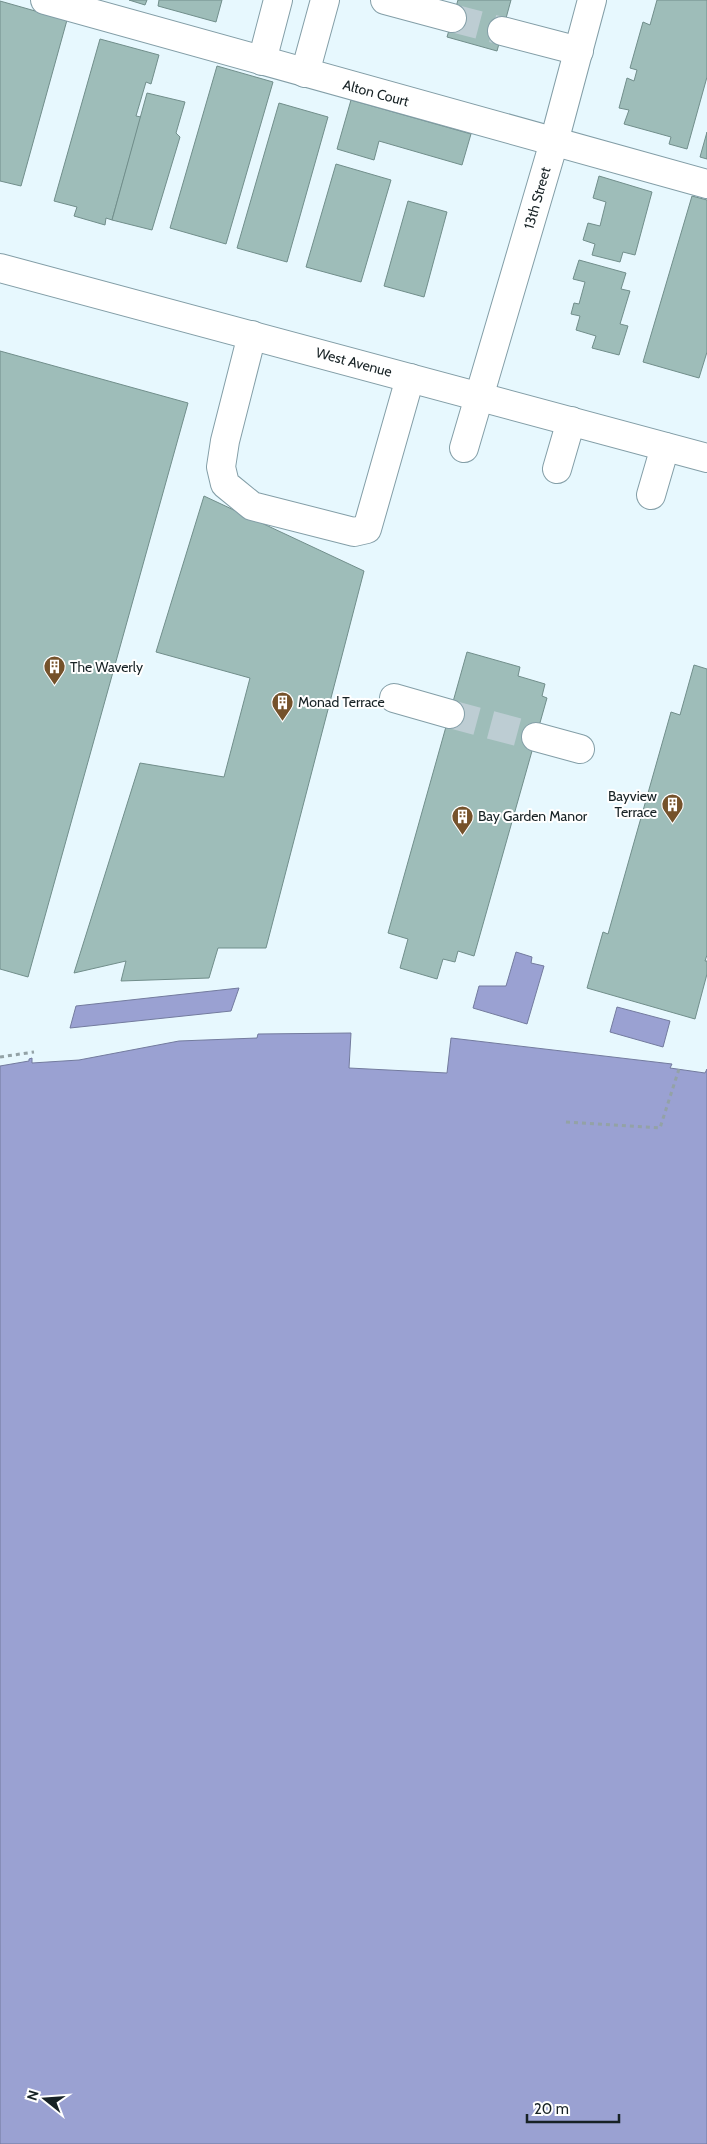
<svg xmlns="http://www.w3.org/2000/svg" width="707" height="2144" font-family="Cabin,sans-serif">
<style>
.water{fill:#9aa1d2;stroke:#737b9e}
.building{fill:#9ebdb9;stroke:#718e8b}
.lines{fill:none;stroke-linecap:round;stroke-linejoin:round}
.minor-tunnel{stroke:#bdcdd3;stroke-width:28;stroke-dasharray:28 14;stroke-linecap:butt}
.minor-casing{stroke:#839ea7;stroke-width:30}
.path{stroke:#93a2a6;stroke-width:3;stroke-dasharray:4 4;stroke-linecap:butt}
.minor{stroke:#fff;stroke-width:28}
.labels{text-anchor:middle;stroke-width:4;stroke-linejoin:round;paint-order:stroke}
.street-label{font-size:14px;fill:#172225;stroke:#fff}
.poi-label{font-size:14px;fill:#172225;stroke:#fff;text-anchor:start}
</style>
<rect width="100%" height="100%" fill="#e7f8fe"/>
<g class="water">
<polygon points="516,952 532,957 531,963 544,966 527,1024 473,1008 479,986 506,986"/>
<polygon points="239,988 231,1011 70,1028 76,1006"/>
<polygon points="617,1007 670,1021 663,1047 610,1032"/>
<polygon points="351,1033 349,1068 447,1073 451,1038 672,1064 670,1068 705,1073 707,1069 707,2144 0,2144 0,1066 29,1061 29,1059 32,1058 32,1063 79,1060 179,1041 257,1038 258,1034"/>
</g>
<g class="building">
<polygon points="129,0 147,0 145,5"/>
<polygon points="159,0 222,0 216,22 158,6"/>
<polygon points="458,0 511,0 497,51 447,37"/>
<polygon points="657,0 707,0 707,77 687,149 669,144 671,137 624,124 629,110 619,108 627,78 634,81 637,70 630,68 643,22 650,25"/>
<polygon points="0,1 67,20 21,186 0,181"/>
<polygon points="100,39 159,55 151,84 146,82 136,116 141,117 112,220 106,218 105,225 74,216 77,207 54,201"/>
<polygon points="217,66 273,82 226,244 170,228"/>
<polygon points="147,93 185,102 176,133 180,137 152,230 112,220"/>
<polygon points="351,100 471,134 462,165 379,141 374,160 337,149"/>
<polygon points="279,103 328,117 287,262 237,248"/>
<polygon points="707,132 707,159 700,157"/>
<polygon points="336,164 391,180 361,282 306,267"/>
<polygon points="599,176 652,192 635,255 623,252 620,262 592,255 595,244 583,240 588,223 600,226 606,202 593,198"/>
<polygon points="692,196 707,200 707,352 699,378 643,362"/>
<polygon points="408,201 447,212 424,297 384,286"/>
<polygon points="579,260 626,273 621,289 630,291 620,324 628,326 619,355 592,348 596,336 576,330 580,316 571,314 574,303 579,304 585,282 573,279"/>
<polygon points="0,351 188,403 28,977 0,969"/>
<polygon points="204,496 364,571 266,948 218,948 209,978 121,981 126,961 74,973 140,763 224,777 250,678 156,652"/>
<polygon points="467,652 520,667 518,676 545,684 542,696 547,698 474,956 458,951 455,962 443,959 437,979 400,968 408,939 388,933"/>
<polygon points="694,665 707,669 707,955 705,961 707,961 707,974 695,1019 587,988 603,932 608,934 671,712 680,715"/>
</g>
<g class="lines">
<g class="minor-tunnel">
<polyline points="452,18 502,31"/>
<polyline points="450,714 536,737"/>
</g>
<defs>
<g id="minor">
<polyline points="45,0 707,184"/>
<polyline points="385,0 452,18"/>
<polyline points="502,31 579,51"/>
<polyline points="262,61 278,0"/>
<polyline points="305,73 325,0"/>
<polyline points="0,268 707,458"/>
<polyline points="252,335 225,441 221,467 225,484 252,506 354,532 367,529 410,378"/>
<polyline points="464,448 554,142 592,0"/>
<polyline points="557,469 571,421"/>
<polyline points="651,495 665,447"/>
<polyline points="394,698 450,714"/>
<polyline points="536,737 580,749"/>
</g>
</defs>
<use href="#minor" class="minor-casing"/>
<g class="path">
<polyline points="0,1057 34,1052"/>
<polyline points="566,1122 660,1128 679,1069"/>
</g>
<use href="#minor" class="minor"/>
</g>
<defs>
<symbol id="building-pin" viewBox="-11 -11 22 30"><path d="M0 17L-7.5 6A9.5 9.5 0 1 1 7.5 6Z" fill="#75522b" stroke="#fff"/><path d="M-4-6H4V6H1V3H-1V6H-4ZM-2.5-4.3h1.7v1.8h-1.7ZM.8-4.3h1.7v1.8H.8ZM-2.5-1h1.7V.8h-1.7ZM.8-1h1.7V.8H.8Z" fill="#fff"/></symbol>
</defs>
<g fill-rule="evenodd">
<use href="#building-pin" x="42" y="654" width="25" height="34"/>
<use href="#building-pin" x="270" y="690" width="25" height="34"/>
<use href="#building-pin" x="660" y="792" width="25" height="34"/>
<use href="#building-pin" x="450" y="804" width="25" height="34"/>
</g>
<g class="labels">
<g class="street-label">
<text transform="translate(376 93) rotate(15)" y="5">Alton Court</text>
<text transform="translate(537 198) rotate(-74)" y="5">13th Street</text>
<text transform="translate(354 362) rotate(15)" y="5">West Avenue</text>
</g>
<g class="poi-label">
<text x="70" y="672">The Waverly</text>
<text x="298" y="707">Monad Terrace</text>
<text x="657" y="801" text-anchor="end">Bayview<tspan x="657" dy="16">Terrace</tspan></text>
<text x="478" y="821">Bay Garden Manor</text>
</g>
</g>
<g transform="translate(45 2099) rotate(287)" stroke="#ffffff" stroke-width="4" paint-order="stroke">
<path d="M0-4L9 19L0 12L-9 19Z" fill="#172225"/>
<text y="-8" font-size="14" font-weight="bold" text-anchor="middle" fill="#172225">N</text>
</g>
<path d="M527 2114v8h92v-8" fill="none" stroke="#172225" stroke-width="2.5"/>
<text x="534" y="2114" font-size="15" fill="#172225" stroke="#ffffff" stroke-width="4" paint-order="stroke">20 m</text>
</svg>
